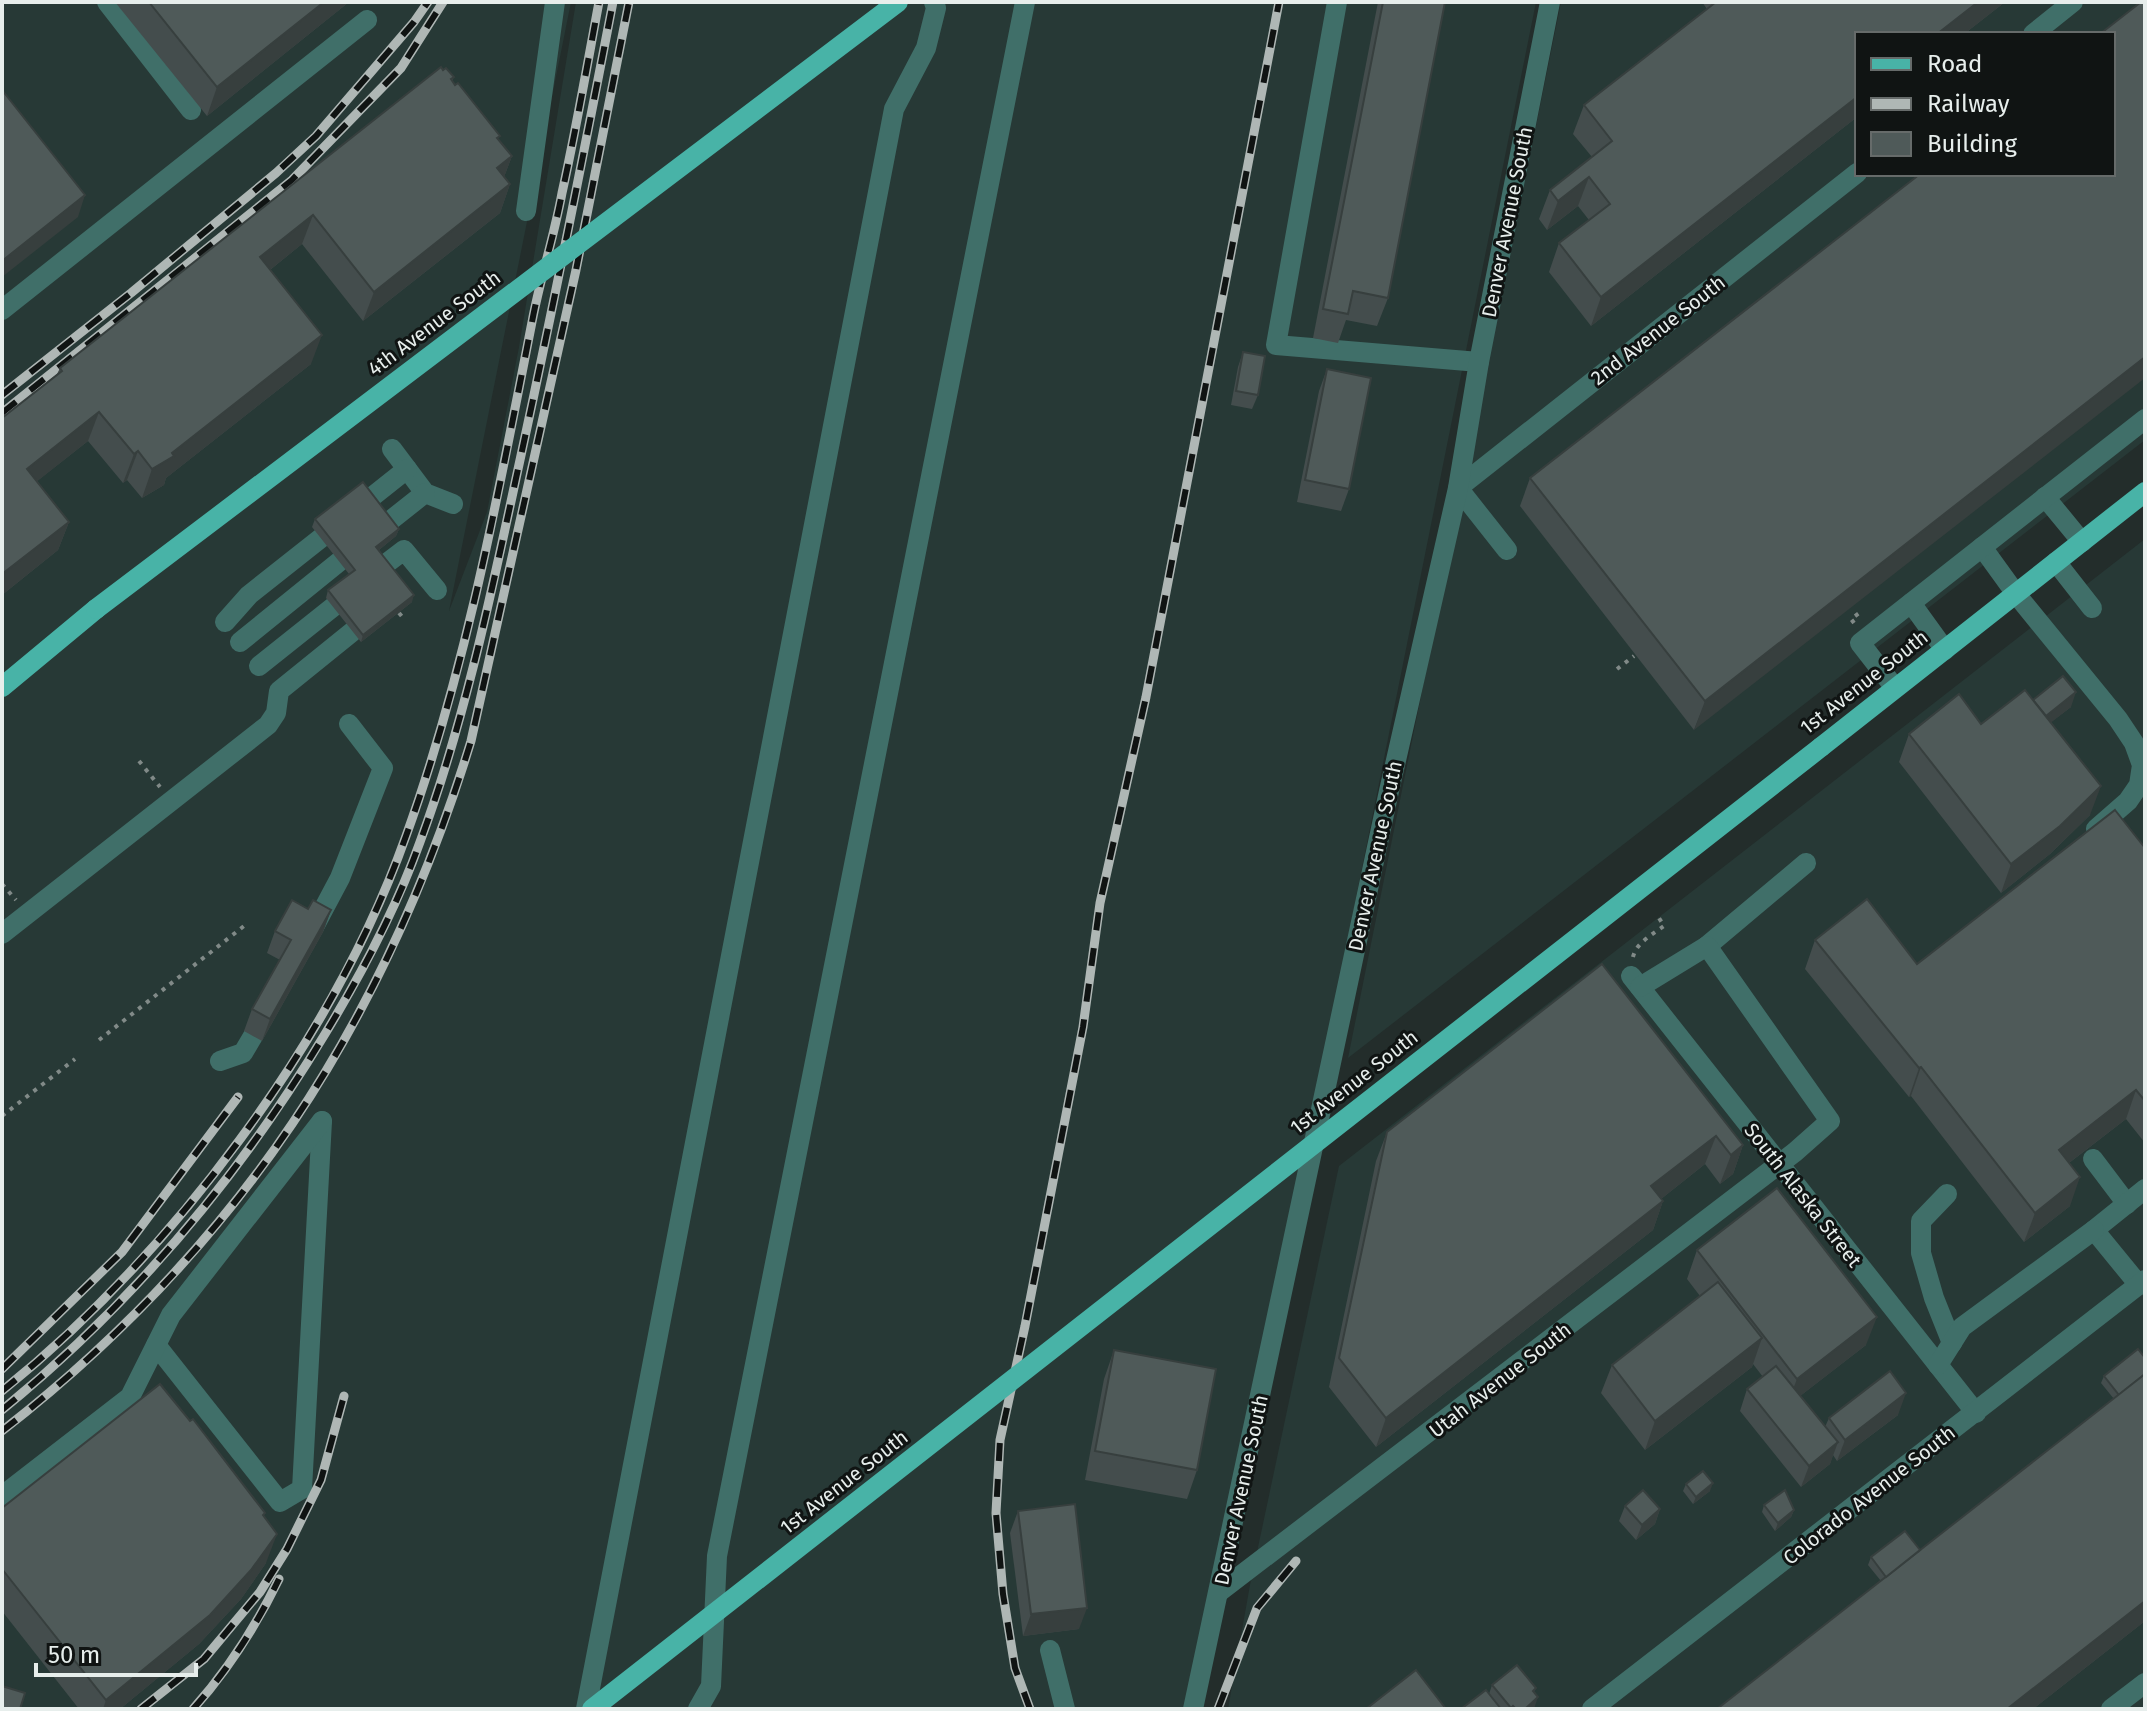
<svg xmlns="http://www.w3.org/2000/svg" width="2147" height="1711" font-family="'Fira Sans',sans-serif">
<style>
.built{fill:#273936;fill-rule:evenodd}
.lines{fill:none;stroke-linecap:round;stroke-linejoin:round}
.path{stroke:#818a88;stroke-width:4;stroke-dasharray:4 6;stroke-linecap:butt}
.minor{stroke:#406f69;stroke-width:20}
.major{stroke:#48b3a7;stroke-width:20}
.rail-casing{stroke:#afb7b5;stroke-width:9}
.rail{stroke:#101413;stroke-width:6;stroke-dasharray:18;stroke-linecap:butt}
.major-bridge{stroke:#48b3a7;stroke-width:20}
.wall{fill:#444d4d}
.shaded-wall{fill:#373f3e}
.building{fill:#4f5a59;stroke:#373f3e;stroke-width:2}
.labels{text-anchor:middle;stroke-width:6;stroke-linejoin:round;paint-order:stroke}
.street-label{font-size:20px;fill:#e7eeec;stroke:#101413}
</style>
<rect width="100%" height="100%" fill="#232d2b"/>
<g class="built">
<polygon points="2,2 571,2 449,611 487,512 519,347 576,2 1536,2 1193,1709 2,1709"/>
<path d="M1561,2H2145V440L1348,1058ZM1857,34H2113V174H1857Z"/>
<polygon points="2145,539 2145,1709 1228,1709 1250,1585 1339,1166"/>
</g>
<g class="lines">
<g class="path">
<polyline points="399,613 404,619"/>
<polyline points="1854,623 1851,619 1862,611"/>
<polyline points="1617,669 1634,656"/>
<polyline points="139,761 160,787"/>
<polyline points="2,884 16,900"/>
<path d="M1633,957C1636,943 1653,934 1664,926L1659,918"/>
<polyline points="99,1040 244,926 246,928"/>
<polyline points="2,1116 75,1059"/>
</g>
<g class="minor">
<polyline points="107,2 191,110"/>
<polyline points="1337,2 1276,345 1479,362"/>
<polyline points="2033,34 2073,2"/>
<polyline points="526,211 555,2"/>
<polyline points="2,310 367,20"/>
<polyline points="392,449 425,493 453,504"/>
<polyline points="2045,497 2082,542"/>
<polyline points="368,500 407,469"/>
<polyline points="386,524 425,493"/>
<polyline points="1982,547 2016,594 2118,719 2134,743 2142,765 2139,785 2128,801 2096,829"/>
<polyline points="1507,550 1458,488 1857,173"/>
<polyline points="2056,562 2092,608"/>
<polyline points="383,566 404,550 437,590"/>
<polyline points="1911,603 1945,650"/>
<polyline points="225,622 249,595 321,538"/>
<polyline points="240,642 340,561"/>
<polyline points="259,666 333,607"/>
<polyline points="1895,688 1860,643 2145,419"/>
<polyline points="314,927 340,878 383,768 349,724"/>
<polyline points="2,934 268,725 276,713 279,691 352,632"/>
<polyline points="1707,946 1806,863"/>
<polyline points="1631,976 1976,1413"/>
<polyline points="220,1061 243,1053 253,1036"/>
<polyline points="2093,1159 2127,1204"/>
<polyline points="1947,1194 1921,1221 1921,1253 1934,1298 1952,1343"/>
<polyline points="2139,1285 2094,1230 2145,1189"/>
<polyline points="156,1345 280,1502 302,1489 322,1121"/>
<polyline points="1938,1365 1962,1327 2094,1230"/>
<polyline points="2,1496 130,1397 171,1315 322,1121"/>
<polyline points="1219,1592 1795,1152 1830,1121 1707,946 1640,987"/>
<polyline points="1050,1650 1065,1709"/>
<polyline points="586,1709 894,109 926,48 936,8 934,2"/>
<polyline points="698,1709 711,1686 717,1556 1025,2"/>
<polyline points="1193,1709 1389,791 1458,488 1479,362 1550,2"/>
<polyline points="1592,1709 2145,1280"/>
<polyline points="2111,1709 2145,1683"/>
</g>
<g class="major">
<polyline points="2,687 96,609"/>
<polyline points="1821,747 2145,492"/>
</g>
<defs>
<g id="rail">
<polyline points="2,395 131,293 276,173 316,136 414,22 428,2"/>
<polyline points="2,413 292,180 401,68 443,2"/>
<polyline points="2,1369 122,1252 238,1097"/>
<path d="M2,1391C171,1255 333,1041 406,836C466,670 498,495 532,322C540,279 554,237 562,193C576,130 587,66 599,2"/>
<path d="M2,1410C132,1304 239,1177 325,1034C362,973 396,909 420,842C463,726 489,604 515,483C550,323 582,163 613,2"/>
<path d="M2,1431C238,1247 384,1025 471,741L576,270L629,2"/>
<polyline points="141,1709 204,1659 260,1592 287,1549 321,1480 344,1396"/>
<path d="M193,1709C228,1670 256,1626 279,1579"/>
<polyline points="1030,1709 1015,1668 1003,1594 996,1513 1000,1440 1025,1326 1083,1027 1100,903 1146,697 1279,2"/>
<polyline points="1218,1709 1257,1608 1296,1561"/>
</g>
</defs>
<use href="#rail" class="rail-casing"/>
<use href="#rail" class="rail"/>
<g class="major-bridge">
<polyline points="96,609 898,2"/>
<polyline points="592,1709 1821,747"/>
</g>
</g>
<g class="wall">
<polygon points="115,2 349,2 207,116"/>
<polygon points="1378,2 1445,2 1388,298 1377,326 1346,320 1338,343 1313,338"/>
<polygon points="1702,2 2005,2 1964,34 1857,34 1857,117 1591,326 1549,272 1559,243 1589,220 1578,206 1547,230 1539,219 1550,190 1592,157 1573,134 1584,105 1707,9"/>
<polygon points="443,70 454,77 452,81 512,156 504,177 510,184 500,213 363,321 302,244 270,270 311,364 166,478 164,485 142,498 127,480 123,483 88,441 37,481 69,522 58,550 2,595 2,418 57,374 60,368"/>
<polygon points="1920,174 1694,730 1520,506 1530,478"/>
<polygon points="1243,352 1258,395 1252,409 1231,405 1238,367"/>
<polygon points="1327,369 1349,489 1341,511 1297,502 1319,391"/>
<polygon points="315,519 399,529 396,536 379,550 412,602 361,642 326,598 328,590 349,574 312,527"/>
<polygon points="2033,700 2071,707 2051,722 2090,815 2050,854 2001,893 1899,762 1909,734 1981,724"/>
<polygon points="2145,848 2145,1143 2126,1119 2069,1163 2070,1206 2024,1242 1911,1096 1909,1097 1805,969 1815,940 1917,964"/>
<polygon points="308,909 331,910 323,932 262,1041 244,1031 252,1009 280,960 267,953 275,931"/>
<polygon points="1602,964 1743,1145 1733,1174 1720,1184 1705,1164 1661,1199 1663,1201 1653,1230 1376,1447 1329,1387 1376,1161 1387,1132"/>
<polygon points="1697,1250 1866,1345 1800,1396 1825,1427 1829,1418 1898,1415 1837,1461 1833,1455 1830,1464 1801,1487 1740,1411 1747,1389 1763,1377 1753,1364 1752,1367 1645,1450 1601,1393 1612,1365 1700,1296 1687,1279"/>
<polygon points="2138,1349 2145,1621 2033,1709 1717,1709 1881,1581 1868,1565 1871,1557 1920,1550 2114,1399 2101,1383 2104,1376"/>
<polygon points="1114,1350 1197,1470 1187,1499 1085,1480 1104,1379"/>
<polygon points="1686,1484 1710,1491 1693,1504 1683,1491"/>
<polygon points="1764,1505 1794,1510 1791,1517 1775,1531 1762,1512"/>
<polygon points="1625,1506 1660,1509 1655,1524 1636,1540 1619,1521"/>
<polygon points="2,1508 264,1515 266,1563 241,1599 199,1644 120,1709 79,1709 2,1611"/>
<polygon points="1018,1511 1079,1629 1023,1636 1010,1533"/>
<polygon points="1492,1685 1536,1688 1534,1692 1534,1709 1461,1709 1489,1694"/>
</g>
<g class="shaded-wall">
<polygon points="324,2 349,2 207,116 217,87"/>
<polygon points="1978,2 2005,2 1964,34 1937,34"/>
<polygon points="1857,97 1857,117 1591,326 1601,297"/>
<polygon points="512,156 501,185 497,168"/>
<polygon points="1589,177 1578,206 1547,230 1558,201"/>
<polygon points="510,184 500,213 363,321 374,292"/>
<polygon points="85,195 78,217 2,277 2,261"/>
<polygon points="313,215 302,244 250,286 260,257"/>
<polygon points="322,335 311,364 166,478 164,485 142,498 152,469"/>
<polygon points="2145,357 2145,378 1694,730 1705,701"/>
<polygon points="99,412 88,441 16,498 27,469"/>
<polygon points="138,451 127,480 123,483 134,454"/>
<polygon points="69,522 58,550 2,595 2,574"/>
<polygon points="399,529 396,536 374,554 376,547"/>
<polygon points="414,595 412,602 361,642 363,635"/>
<polygon points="2076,692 2071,707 2031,738 2036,723"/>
<polygon points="2101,786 2090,815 2050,854 2001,893 2011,864"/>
<polygon points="331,910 323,932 262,1041 270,1019"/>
<polygon points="1921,1067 1911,1096 1909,1097 1919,1068"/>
<polygon points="2136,1090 2126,1119 2048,1179 2059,1150"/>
<polygon points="1716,1136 1705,1164 1641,1215 1651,1186"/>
<polygon points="1743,1145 1733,1174 1720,1184 1731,1155"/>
<polygon points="2080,1177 2070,1206 2024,1242 2035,1213"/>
<polygon points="1663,1201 1653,1230 1376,1447 1386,1418"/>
<polygon points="1877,1317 1866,1345 1786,1407 1797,1379"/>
<polygon points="1762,1338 1752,1367 1645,1450 1655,1421"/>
<polygon points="1906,1393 1898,1415 1837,1461 1845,1440"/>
<polygon points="1838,1442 1830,1464 1801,1487 1809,1466"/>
<polygon points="1713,1483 1710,1491 1693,1504 1696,1497"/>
<polygon points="1660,1509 1655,1524 1636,1540 1642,1525"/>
<polygon points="1794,1510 1791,1517 1775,1531 1778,1523"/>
<polygon points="277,1534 266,1563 241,1599 199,1644 120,1709 103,1709 106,1700"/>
<polygon points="2145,1601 2145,1621 2033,1709 2007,1709"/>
<polygon points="1087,1608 1079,1629 1023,1636 1031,1614"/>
<polygon points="1538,1697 1534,1709 1525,1709"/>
</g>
<g class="building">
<polygon points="149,2 324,2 217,87"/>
<polygon points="1383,2 1445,2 1388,298 1353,291 1348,314 1323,309"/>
<polygon points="1716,2 1978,2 1937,34 1857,34 1857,97 1601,297 1559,243 1610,204 1589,177 1558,201 1550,190 1612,141 1584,105"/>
<polygon points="2141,2 2145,2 2145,357 1705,701 1530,478 1920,174 2113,174 2113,34 2100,34"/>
<polygon points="441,67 443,70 446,68 454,77 451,79 455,85 458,83 500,136 497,138 512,156 497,168 510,184 374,292 313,215 260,257 322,335 172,453 174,456 152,469 138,451 134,454 99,412 27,469 69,522 2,574 2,418 62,371 60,368"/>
<polygon points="2,90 85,195 2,261"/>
<polygon points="1243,352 1265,356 1258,395 1236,391"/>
<polygon points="1327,369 1371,378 1349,489 1305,480"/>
<polygon points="363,482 399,529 376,547 414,595 363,635 328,590 355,570 315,519"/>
<polygon points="2063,676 2076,692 2046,716 2033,700"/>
<polygon points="2025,690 2101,786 2060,826 2011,864 1909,734 1959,694 1981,724"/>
<polygon points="2115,810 2145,848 2145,1101 2136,1090 2059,1150 2080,1177 2035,1213 1921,1067 1919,1068 1815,940 1867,899 1917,964"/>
<polygon points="292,900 308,909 313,900 331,910 270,1019 252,1009 291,940 275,931"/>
<polygon points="1602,964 1743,1145 1731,1155 1716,1136 1651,1186 1663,1201 1386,1418 1339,1358 1387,1132"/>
<polygon points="1777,1188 1877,1317 1797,1379 1697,1250"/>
<polygon points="1718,1282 1762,1338 1655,1421 1612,1365"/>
<polygon points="2138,1349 2145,1358 2145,1374 2119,1395 2104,1376"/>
<polygon points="1114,1350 1216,1369 1197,1470 1095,1451"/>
<polygon points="1776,1366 1838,1442 1809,1466 1747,1389"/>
<polygon points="1890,1371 1906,1393 1845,1440 1829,1418"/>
<polygon points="2145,1374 2145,1601 2007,1709 1717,1709"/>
<polygon points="160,1384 190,1421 193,1419 265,1513 263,1515 277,1534 251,1570 210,1615 106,1700 2,1569 2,1508"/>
<polygon points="1703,1471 1713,1483 1696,1497 1686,1484"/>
<polygon points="1643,1490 1660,1509 1642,1525 1625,1506"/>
<polygon points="1785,1490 1794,1510 1778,1523 1764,1505"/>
<polygon points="1075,1504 1087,1608 1031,1614 1018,1511"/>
<polygon points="1905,1531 1920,1550 1886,1577 1871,1557"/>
<polygon points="1517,1665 1536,1688 1533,1691 1538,1697 1525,1709 1516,1709 1513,1706 1511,1708 1492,1685"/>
<polygon points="1416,1670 1446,1709 1366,1709"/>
<polygon points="2,1686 25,1693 20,1709 2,1709"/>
<polygon points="1486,1690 1501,1709 1461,1709"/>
</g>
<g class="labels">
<g class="street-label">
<text transform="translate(1507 222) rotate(-79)" y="7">Denver Avenue South</text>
<text transform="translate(434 323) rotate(-37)" y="7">4th Avenue South</text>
<text transform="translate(1658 330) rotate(-38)" y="7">2nd Avenue South</text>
<text transform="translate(1864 682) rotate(-38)" y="7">1st Avenue South</text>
<text transform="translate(1375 856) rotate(-78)" y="7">Denver Avenue South</text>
<text transform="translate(1354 1082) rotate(-38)" y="7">1st Avenue South</text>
<text transform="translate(1803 1195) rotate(52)" y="7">South Alaska Street</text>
<text transform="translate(1500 1380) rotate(-38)" y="7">Utah Avenue South</text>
<text transform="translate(844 1482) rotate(-38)" y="7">1st Avenue South</text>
<text transform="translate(1241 1490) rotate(-78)" y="7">Denver Avenue South</text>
<text transform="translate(1869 1495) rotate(-38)" y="7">Colorado Avenue South</text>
</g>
</g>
<rect width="2147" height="1711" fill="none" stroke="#e7eeec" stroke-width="8"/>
<rect x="1855" y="32" width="260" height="144" fill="#101413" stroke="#666b6a" stroke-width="2"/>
<rect x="1871" y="58" width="40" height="12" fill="#48b3a7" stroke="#666b6a" stroke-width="2"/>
<text x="1927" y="72" font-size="24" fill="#e7eeec">Road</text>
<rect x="1871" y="98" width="40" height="12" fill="#afb7b5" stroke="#666b6a" stroke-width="2"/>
<text x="1927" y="112" font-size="24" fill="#e7eeec">Railway</text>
<rect x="1871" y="132" width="40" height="24" fill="#4f5a59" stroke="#666b6a" stroke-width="2"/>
<text x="1927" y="152" font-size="24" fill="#e7eeec">Building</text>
<path d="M36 1663v12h160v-12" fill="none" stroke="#e7eeec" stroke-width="4"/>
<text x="48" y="1663" font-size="24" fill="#e7eeec" stroke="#101413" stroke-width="6" paint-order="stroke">50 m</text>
</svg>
